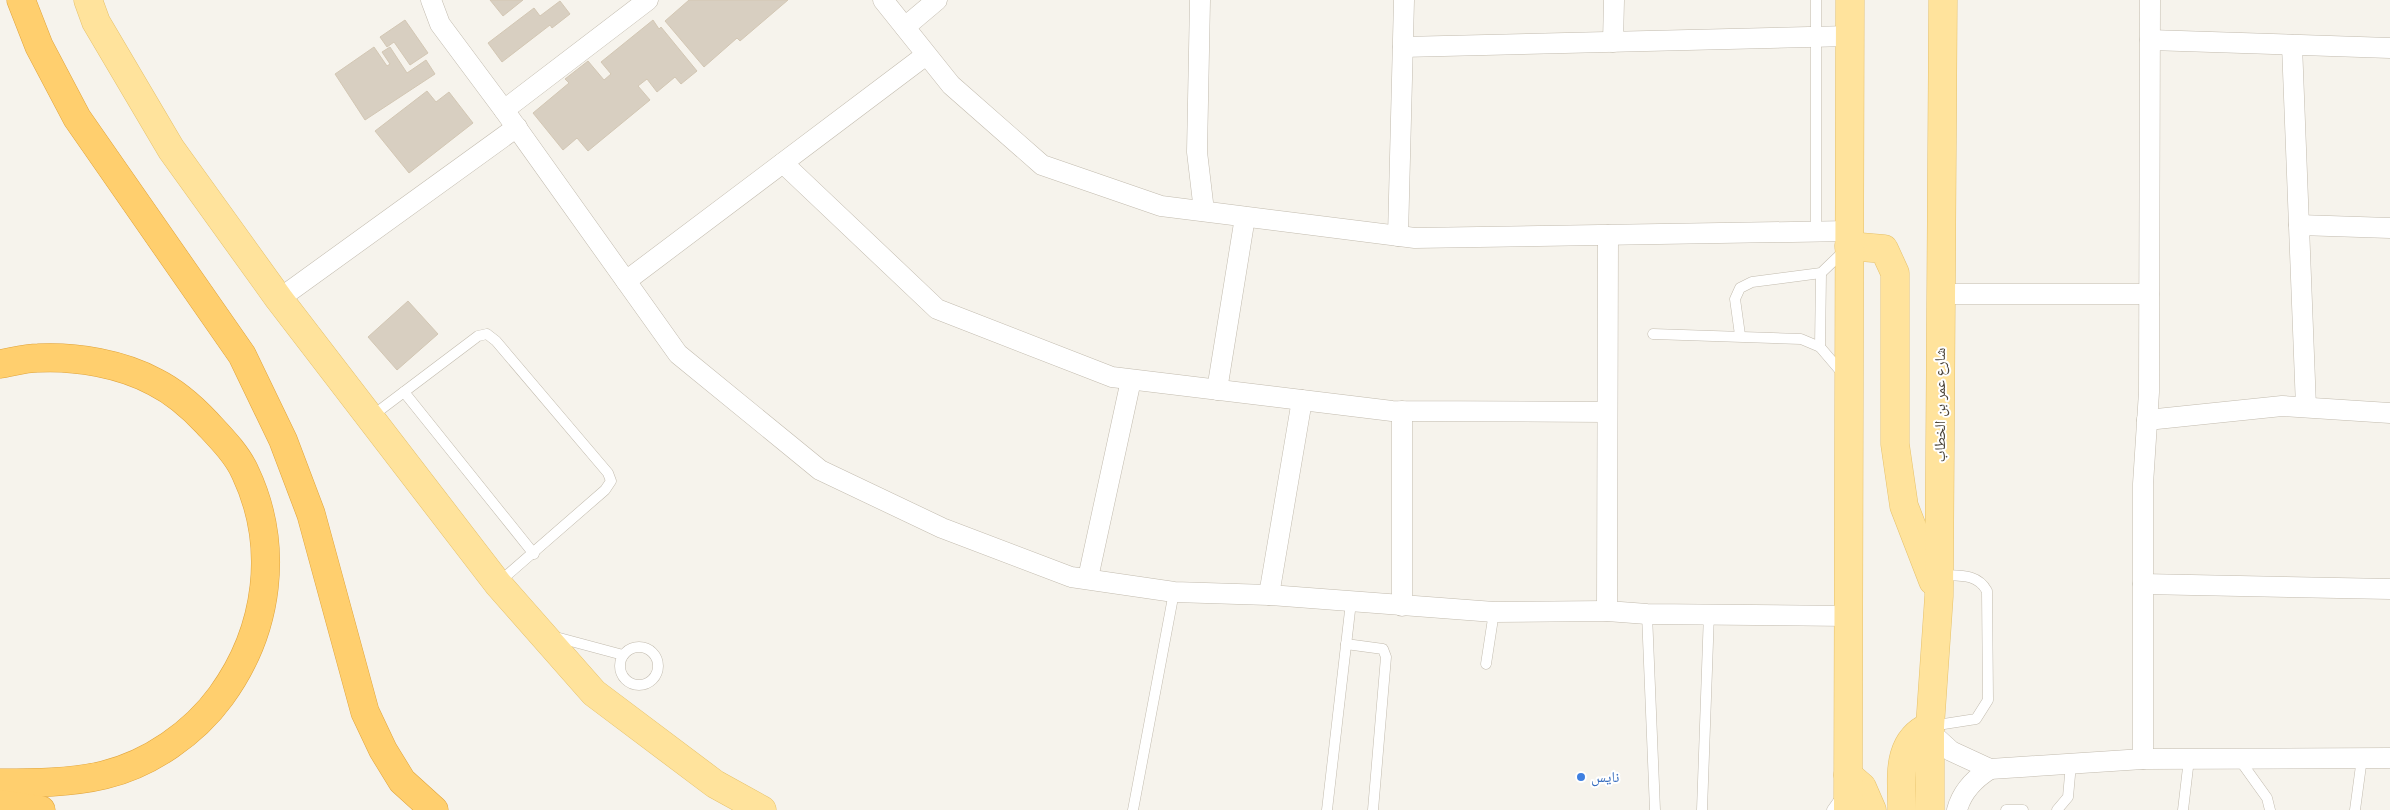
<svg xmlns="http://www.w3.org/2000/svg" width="2390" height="810" font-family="Mulish,'Noto Naskh Arabic',sans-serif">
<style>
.building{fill:#d8cfc1;stroke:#d3c7b4}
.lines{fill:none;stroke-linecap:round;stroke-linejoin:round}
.lane-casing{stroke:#c2bbae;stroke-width:11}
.street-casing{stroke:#c2bbae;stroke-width:21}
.primary-casing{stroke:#e6c16a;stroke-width:29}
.highway-casing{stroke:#e0a43c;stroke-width:29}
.lane{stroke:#fff;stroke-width:10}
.street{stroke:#fff;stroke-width:20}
.primary{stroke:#ffe39c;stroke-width:28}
.highway{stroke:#ffcf6e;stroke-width:28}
.shop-dot{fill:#3f7fe0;stroke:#fff;stroke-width:2}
.labels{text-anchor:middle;stroke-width:4;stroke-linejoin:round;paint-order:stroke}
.street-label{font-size:15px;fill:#4b4439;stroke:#fff}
.shop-label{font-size:15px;fill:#366cbe;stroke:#fff;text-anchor:start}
</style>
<rect width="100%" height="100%" fill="#f6f3ec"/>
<g class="building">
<polygon points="490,0 523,0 503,16"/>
<polygon points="689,0 788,0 740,41 737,38 704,67 665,21"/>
<polygon points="560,1 570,14 552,28 550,25 502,62 488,43 534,8 540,16"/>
<polygon points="405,20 428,53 410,65 394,42 387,47 380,37"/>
<polygon points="653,20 659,29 661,27 697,71 681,84 675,77 657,92 647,79 638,86 650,100 588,151 577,138 563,150 533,113 569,83 565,79 588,61 604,80 611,74 601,62"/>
<polygon points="374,47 387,66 390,64 382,52 390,47 407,73 426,60 435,74 365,120 335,74"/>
<polygon points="427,91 436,102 449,92 473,123 409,173 375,131"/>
<polygon points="408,301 438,334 397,370 368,337"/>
</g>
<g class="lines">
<defs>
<g id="lane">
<polyline points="1816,0 1816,231"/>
<polyline points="1653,334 1801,339 1820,347 1843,374"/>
<polyline points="1740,335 1735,299 1740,288 1752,282 1821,273 1845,250"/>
<polyline points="1820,347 1821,273"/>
<polyline points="404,392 534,554"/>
<polyline points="372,416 478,336 487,334 496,341 608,473 611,481 605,490 498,583"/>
<polyline points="1647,614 1655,810"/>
<polyline points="552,636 623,655"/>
<polyline points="1346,644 1383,649 1386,657 1373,810"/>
<circle cx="639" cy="666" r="19"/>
<polyline points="1486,664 1494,612"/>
<path d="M1931,726L1976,719L1988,700L1987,591C1977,573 1959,576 1941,575"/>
<polyline points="2239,759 2267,798 2270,810"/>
<polyline points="1133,810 1174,592"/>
<polyline points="1327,810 1351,602"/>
<polyline points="1702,810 1709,613"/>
<polyline points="1832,810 1842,796"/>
<polyline points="2006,810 2023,810"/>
<polyline points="2057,810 2068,797 2071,764"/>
<polyline points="2183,810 2189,759"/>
<polyline points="2355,810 2362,758"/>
</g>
<g id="street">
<polyline points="431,0 440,24 504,110 678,354 820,470 942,528 1071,577 1174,592 1269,595 1494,612 1607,611 1647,614 1848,616"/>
<polyline points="883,0 951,85 1042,165 1161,206 1415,238 1849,231"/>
<polyline points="1200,0 1197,152 1204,211"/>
<polyline points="905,27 937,0"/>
<polyline points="2150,40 2390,48"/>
<polyline points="1613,42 1614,0"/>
<polyline points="2292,45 2306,407"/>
<polyline points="1403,47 1850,36"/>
<polyline points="504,110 648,0"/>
<polyline points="783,163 937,309 1112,377 1392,411 1607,412"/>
<polyline points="2299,225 2390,228"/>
<polyline points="1398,236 1404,0"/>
<polyline points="626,281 926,55"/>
<polyline points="1941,294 2149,294"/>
<polyline points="279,299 517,127"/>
<polyline points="1217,390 1245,217"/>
<polyline points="2147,420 2282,406 2390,413"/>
<polyline points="1088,578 1131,380"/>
<polyline points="2143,584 2390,589"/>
<polyline points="1269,595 1302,400"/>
<polyline points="1402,606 1402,411"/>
<polyline points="1607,611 1608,235"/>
<polyline points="1930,732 1951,751 1990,769 2143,759 2390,758"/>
<polyline points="2143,759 2143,484 2149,392 2150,0"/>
<path d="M1957,810C1962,791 1974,779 1990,769"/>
</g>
<g id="primary">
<polyline points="88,0 96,22 171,149 279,299 498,584 594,693 715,784 762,810"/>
<polyline points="1849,246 1884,249 1895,273 1895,444 1904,506 1933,581"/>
<polyline points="1848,775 1862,787 1872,810"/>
<polyline points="1848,810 1850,0"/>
<path d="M1902,810C1902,778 1895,742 1930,726"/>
<polyline points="1930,810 1930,726 1939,596 1943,0"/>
</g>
<g id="highway">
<polyline points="21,0 39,46 77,118 242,355 283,440 311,514 365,712 383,750 402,781 434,810"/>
<path d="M0,364C12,362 26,358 38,358C76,356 122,364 155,382C175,392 192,407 207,423C220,437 237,454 245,472C280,546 269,630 221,696C194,733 150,764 104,775C71,783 34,783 0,783"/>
<polyline points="0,804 41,810"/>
</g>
</defs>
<use href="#lane" class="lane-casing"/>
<use href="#street" class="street-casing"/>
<use href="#primary" class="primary-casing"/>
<use href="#highway" class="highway-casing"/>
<use href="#lane" class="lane"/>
<use href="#street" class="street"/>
<use href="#primary" class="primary"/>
<use href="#highway" class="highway"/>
</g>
<circle class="shop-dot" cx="1581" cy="777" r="5"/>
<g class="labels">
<g class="street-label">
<text transform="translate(1940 405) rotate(-90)" y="5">شارع عمر بن الخطاب</text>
</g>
<g class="shop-label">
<text x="1591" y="782">نايس</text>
</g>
</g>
</svg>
